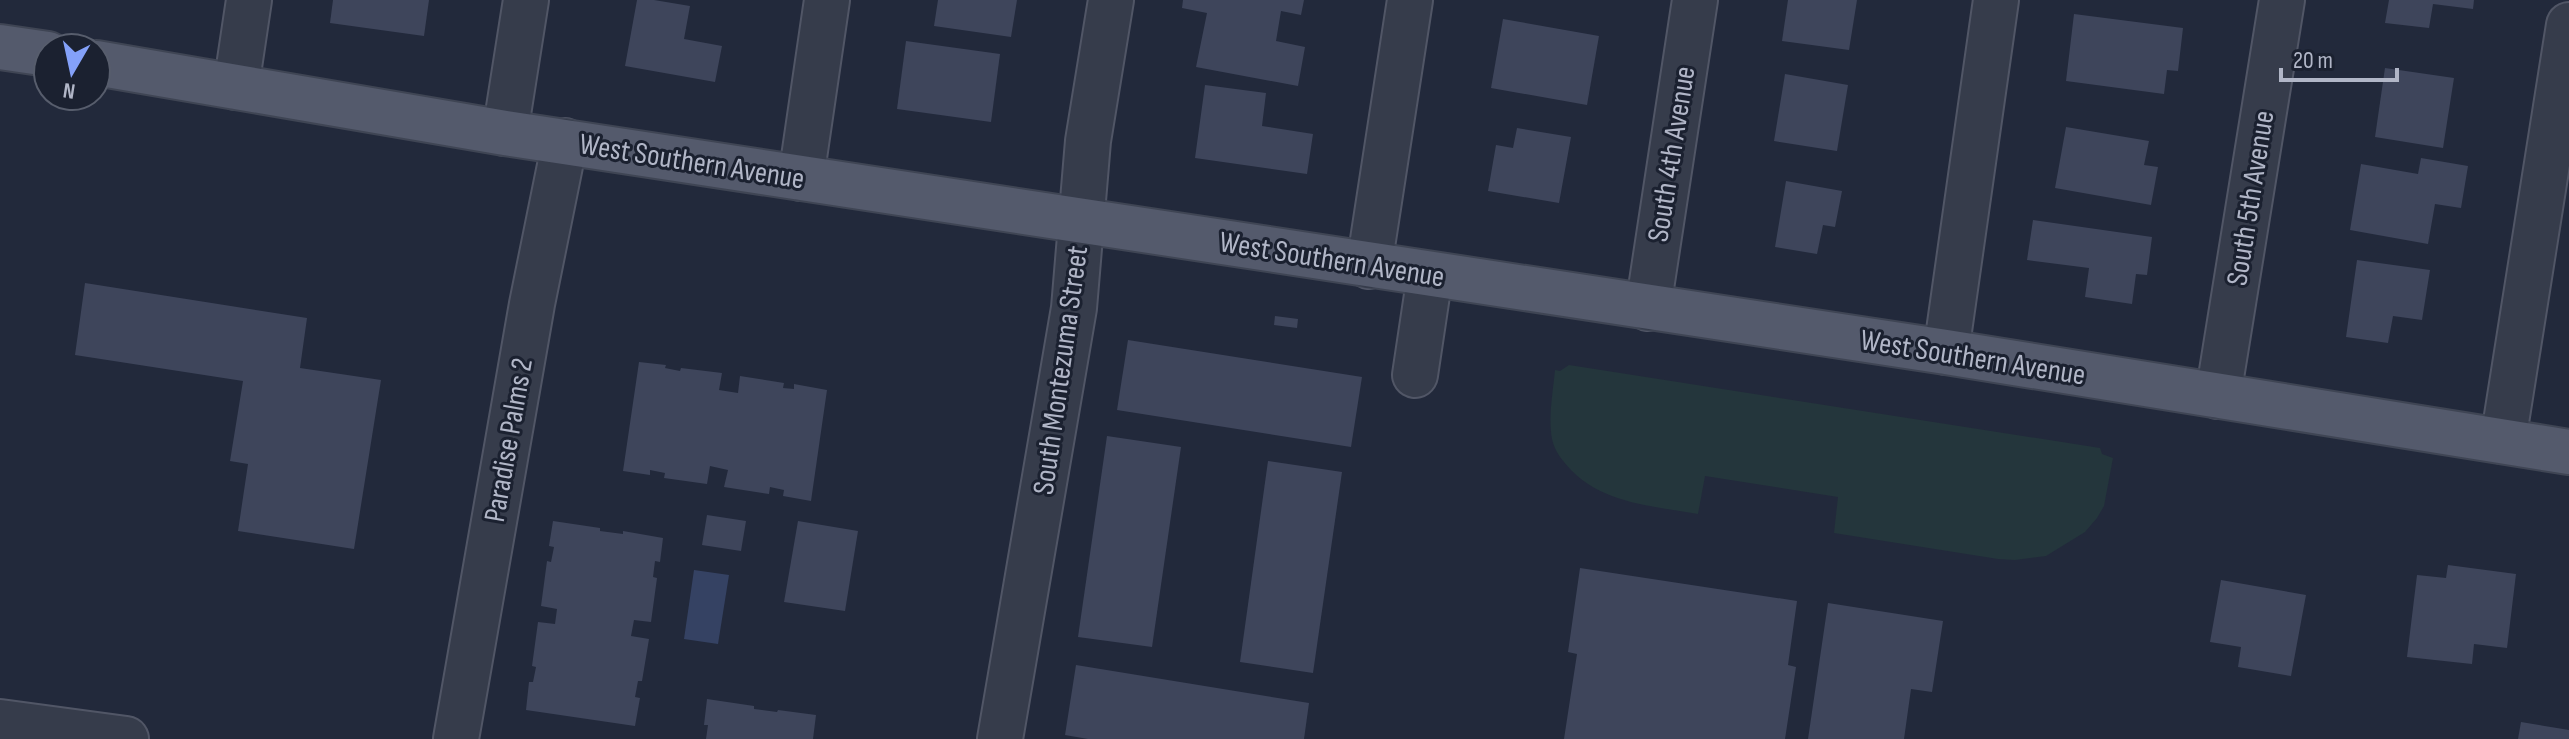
<svg xmlns="http://www.w3.org/2000/svg" width="2569" height="739" font-family="'Sofia Sans Condensed',sans-serif">
<style>
.green{fill:#24363c}
.water{fill:#354263}
.building{fill:#3e455b}
.lines{fill:none;stroke-linecap:round;stroke-linejoin:round}
.minor-casing{stroke:#515666;stroke-width:48}
.major-casing{stroke:#3f4554;stroke-width:48}
.minor{stroke:#363c4b;stroke-width:44}
.major{stroke:#545a6c;stroke-width:44}
.labels{text-anchor:middle;stroke-width:6;stroke-linejoin:round;paint-order:stroke}
.street-label{font-size:30px;fill:#b1b6c7;stroke:#1b2130}
</style>
<rect width="100%" height="100%" fill="#22293b"/>
<path class="green" d="M1569,365L2100,448L2102,454L2113,458L2104,506L2097,518L2085,532L2046,556L2015,560L1998,559L1834,533L1838,497L1705,476L1698,514C1654,506 1604,504 1571,470C1562,460 1555,452 1552,439C1548,417 1553,392 1555,370L1560,371Z"/>
<polygon class="water" points="694,570 729,575 718,644 684,639"/>
<g class="building">
<polygon points="333,0 429,0 424,36 330,23"/>
<polygon points="637,0 654,0 690,6 684,39 722,46 715,82 625,66"/>
<polygon points="938,0 1017,0 1011,37 934,26"/>
<polygon points="1183,0 1304,0 1301,15 1281,11 1276,41 1305,47 1298,86 1196,67 1207,13 1182,8"/>
<polygon points="1788,0 1857,0 1849,50 1782,41"/>
<polygon points="2389,0 2474,0 2473,9 2433,4 2429,28 2385,23"/>
<polygon points="2074,14 2183,28 2178,71 2167,70 2164,94 2066,81"/>
<polygon points="1503,19 1599,36 1587,105 1491,88"/>
<polygon points="906,41 1000,54 991,122 897,109"/>
<polygon points="2385,68 2454,78 2443,148 2375,137"/>
<polygon points="1785,74 1848,85 1837,151 1774,141"/>
<polygon points="1205,85 1266,93 1262,126 1313,134 1307,174 1195,158"/>
<polygon points="2066,127 2149,141 2144,165 2158,167 2151,205 2055,188"/>
<polygon points="1517,128 1571,137 1559,203 1488,191 1496,145 1513,148"/>
<polygon points="2421,158 2468,166 2461,208 2435,204 2428,244 2350,230 2361,164 2418,174"/>
<polygon points="1786,181 1842,191 1835,227 1823,225 1817,254 1775,247"/>
<polygon points="2033,220 2152,237 2147,275 2136,274 2132,304 2085,297 2089,268 2027,260"/>
<polygon points="2357,260 2430,270 2422,320 2393,316 2388,343 2346,337"/>
<polygon points="85,283 307,318 300,368 381,380 354,549 238,531 248,464 230,461 243,381 75,355"/>
<polygon points="1275,316 1298,319 1297,328 1274,325"/>
<polygon points="1128,340 1362,377 1351,447 1117,410"/>
<polygon points="639,362 666,365 665,368 680,371 681,368 722,373 719,390 738,393 740,376 784,383 783,388 794,389 794,384 827,390 811,501 783,496 784,490 770,487 769,494 724,487 728,470 710,466 707,484 664,478 665,473 650,470 650,475 623,471"/>
<polygon points="1107,436 1181,447 1152,647 1078,637"/>
<polygon points="1268,461 1342,472 1313,673 1240,662"/>
<polygon points="707,515 746,521 741,551 702,545"/>
<polygon points="553,521 600,528 600,531 623,534 623,531 663,538 660,562 655,561 653,577 657,578 651,622 634,620 631,636 649,639 642,681 638,681 635,697 640,698 635,726 526,710 529,682 533,682 536,667 532,666 538,622 555,624 557,609 541,606 547,561 551,562 554,547 549,546"/>
<polygon points="798,521 858,531 845,611 784,602"/>
<polygon points="2448,565 2516,574 2507,648 2474,644 2472,664 2407,657 2417,575 2446,578"/>
<polygon points="1580,568 1797,601 1788,665 1796,667 1785,739 1564,739 1577,654 1568,652"/>
<polygon points="2221,580 2306,595 2291,676 2238,667 2241,647 2210,642"/>
<polygon points="1828,603 1943,621 1932,692 1911,689 1904,739 1808,739"/>
<polygon points="1076,665 1309,703 1304,739 1088,739 1065,735"/>
<polygon points="707,699 754,706 754,709 777,712 778,710 816,715 813,739 706,739 708,725 704,725"/>
<polygon points="2521,722 2569,730 2569,739 2518,739"/>
</g>
<g class="lines">
<defs>
<g id="minor">
<polyline points="236,87 249,0"/>
<polyline points="505,133 526,0"/>
<polyline points="801,178 827,0"/>
<polyline points="1369,266 1410,0"/>
<polyline points="1648,308 1695,0"/>
<polyline points="1946,352 1996,0"/>
<polyline points="1415,375 1430,275"/>
<polyline points="2218,396 2282,0"/>
<polyline points="2503,441 2569,25"/>
<polyline points="0,722 126,739"/>
<polyline points="456,739 532,304 565,141"/>
<polyline points="1000,739 1074,308 1088,141 1111,0"/>
</g>
<g id="major">
<polyline points="0,47 48,54"/>
<polyline points="96,63 505,133 1946,352 2569,452"/>
</g>
</defs>
<use href="#minor" class="minor-casing"/>
<use href="#major" class="major-casing"/>
<use href="#minor" class="minor"/>
<use href="#major" class="major"/>
</g>
<g class="labels">
<g class="street-label">
<text transform="translate(1671 154) rotate(-81)" y="10">South 4th Avenue</text>
<text transform="translate(692 161) rotate(9)" y="10">West Southern Avenue</text>
<text transform="translate(2250 198) rotate(-81)" y="10">South 5th Avenue</text>
<text transform="translate(1332 259) rotate(9)" y="10">West Southern Avenue</text>
<text transform="translate(1973 357) rotate(9)" y="10">West Southern Avenue</text>
<text transform="translate(1060 370) rotate(-82)" y="10">South Montezuma Street</text>
<text transform="translate(508 440) rotate(-80)" y="10">Paradise Palms 2</text>
</g>
</g>
<g transform="translate(72 72) rotate(189)"><circle r="38" fill="#1b2130" stroke="#575d6c" stroke-width="2"/>
<path d="M0-6L14 30L0 20L-14 30Z" fill="#84a1f9"/>
<text y="-12" font-size="22" font-weight="bold" text-anchor="middle" fill="#b1b6c7">N</text>
</g>
<path d="M2281 68v12h116v-12" fill="none" stroke="#b1b6c7" stroke-width="4"/>
<text x="2293" y="68" font-size="24" fill="#b1b6c7" stroke="#1b2130" stroke-width="6" paint-order="stroke">20 m</text>
</svg>
